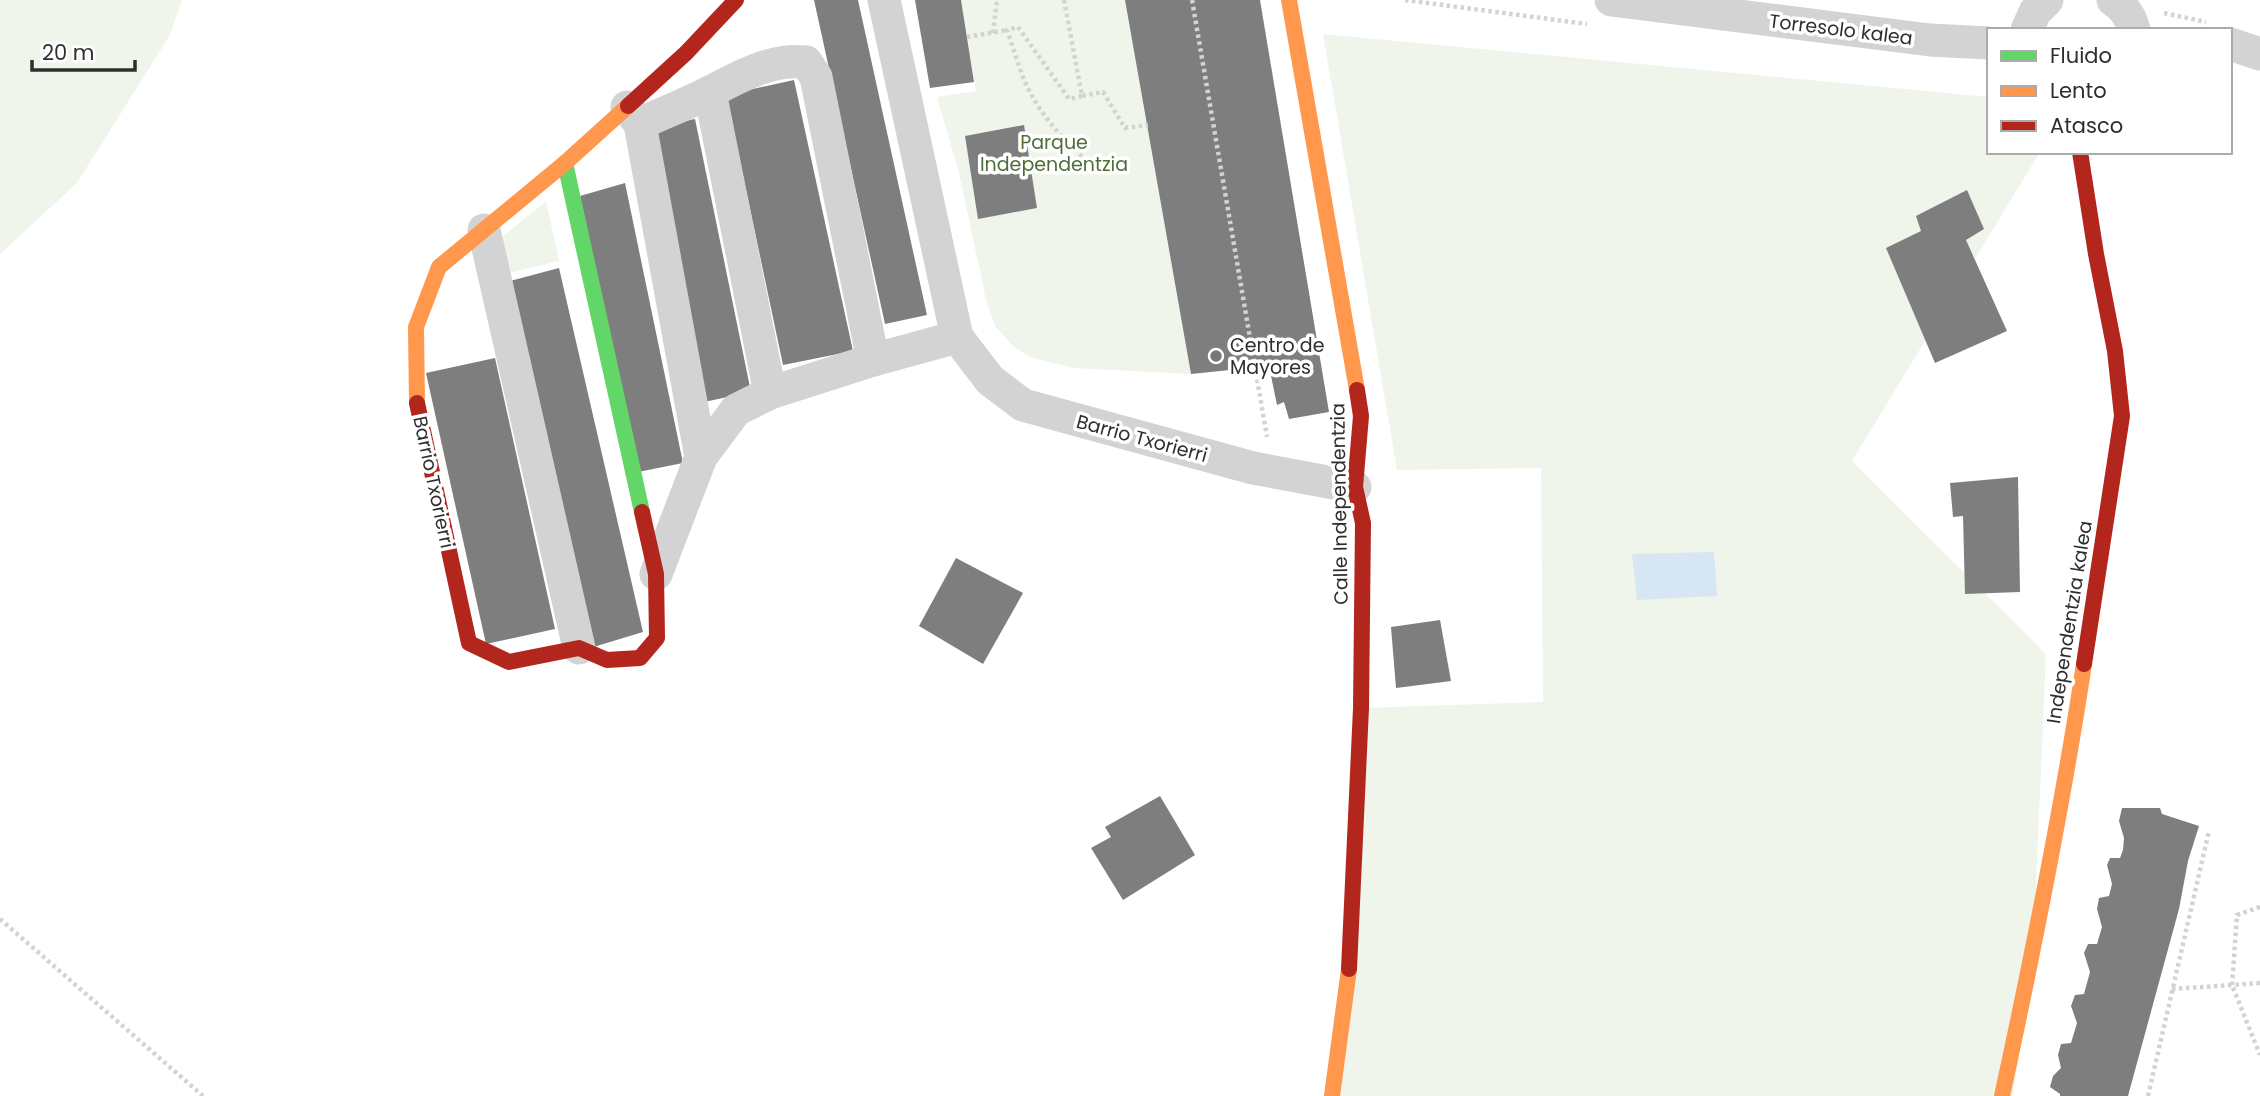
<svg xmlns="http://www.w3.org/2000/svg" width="2260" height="1096" font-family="Poppins,sans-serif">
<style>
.green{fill:#f0f5eb}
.water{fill:#d6e6f3}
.building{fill:#7e7e7e}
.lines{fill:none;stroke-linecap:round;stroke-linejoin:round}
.path{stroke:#d3d3d3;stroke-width:4.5;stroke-dasharray:3.5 3.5;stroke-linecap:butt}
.street{stroke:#d3d3d3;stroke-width:33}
.fast{stroke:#63d668;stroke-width:16}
.slow{stroke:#ff974d;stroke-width:16}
.jam{stroke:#b3261e;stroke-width:16}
.poi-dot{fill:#777;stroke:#fff;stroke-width:2.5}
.labels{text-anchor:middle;stroke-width:7;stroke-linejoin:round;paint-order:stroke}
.street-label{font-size:19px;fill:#2e2e2e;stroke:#fff}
.park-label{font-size:19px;fill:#4e6d37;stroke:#fff}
.poi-label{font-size:19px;fill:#2e2e2e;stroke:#fff;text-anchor:start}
</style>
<rect width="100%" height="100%" fill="#fff"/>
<g class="green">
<polygon points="0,0 182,0 170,35 77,183 0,254"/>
<polygon points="961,0 1125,0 1191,374 1073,368 1030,357 1014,347 995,326 986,300 959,173 937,97 976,91"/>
<polygon points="1323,34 1989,97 1989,152 2040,152 1852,461 2046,654 2033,954 2013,1096 1332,1096 1361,708 1543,702 1541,468 1397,470"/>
<polygon points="546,201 559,261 509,273 501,238"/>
</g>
<polygon class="water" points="1714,552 1717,596 1637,600 1632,554"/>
<g class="building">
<polygon points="814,0 858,0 927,315 885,324"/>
<polygon points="915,0 961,0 974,82 930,88"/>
<polygon points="1125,0 1260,0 1329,412 1289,419 1284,402 1277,405 1269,366 1191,374"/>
<polygon points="794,80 853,351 783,365 726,95"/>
<polygon points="695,119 751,392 704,402 648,128"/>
<polygon points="1024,125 1037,208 978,219 965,136"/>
<polygon points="625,183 683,463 638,472 580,196"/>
<polygon points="1967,190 1984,229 1966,240 2007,331 1935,363 1886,248 1921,231 1916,216"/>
<polygon points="559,268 643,632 590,648 510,281"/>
<polygon points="495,358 555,629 486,644 426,373"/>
<polygon points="2018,477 2020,592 1965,594 1963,516 1953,517 1950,483"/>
<polygon points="956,558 1023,593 983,664 919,626"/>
<polygon points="1440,620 1451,681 1396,688 1391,627"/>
<polygon points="1160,796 1195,855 1123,900 1091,848 1111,837 1105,827"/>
<polygon points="2122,808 2160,808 2162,814 2199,826 2188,861 2179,909 2128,1096 2060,1096 2060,1094 2050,1087 2053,1076 2061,1068 2058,1055 2061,1044 2071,1043 2077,1023 2071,1006 2075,995 2084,994 2090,972 2084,953 2088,944 2097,944 2102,927 2097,909 2099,898 2109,896 2112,884 2107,865 2110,858 2120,858 2123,850 2124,838 2119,821"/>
</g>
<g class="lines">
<g class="path">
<polyline points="1064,0 1082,96 1103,92 1125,128 1148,125"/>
<polyline points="1192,0 1267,437"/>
<polyline points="1405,0 1587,24"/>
<polyline points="2164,13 2206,22"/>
<polyline points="993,33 997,0"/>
<polyline points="967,37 1007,30"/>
<path d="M1082,96L1069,99L1018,27L1007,30C1013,47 1018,65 1025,82C1040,116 1066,142 1093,167"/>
<polyline points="2260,907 2237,915 2232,985 2260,983"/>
<polyline points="0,919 203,1096"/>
<polyline points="2172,989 2232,985 2260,1055"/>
<polyline points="2148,1096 2209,831"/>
</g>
<g class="street">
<polyline points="884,0 957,337 990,380 1023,405 1253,468 1355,487"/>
<polyline points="1611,0 1930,40 1989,43"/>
<path d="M2113,0C2124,7 2131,17 2134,30"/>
<polyline points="2027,30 2035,12 2047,0"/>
<polyline points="2230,44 2260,54"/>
<polyline points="710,92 770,393"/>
<polyline points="627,107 640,124 701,457"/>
<path d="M640,124C663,113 687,104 710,92C739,77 772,58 806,62L816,77L873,360"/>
<polyline points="484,230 579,648"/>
<polyline points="656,574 701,457 736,410 770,393 873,360 957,337"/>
</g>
<polyline class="fast" points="565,163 642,512"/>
<g class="slow">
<polyline points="1289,0 1357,390"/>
<polyline points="417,403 416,327 439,267 565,163 628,106"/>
<polyline points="1332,1096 1349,969"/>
<path d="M2002,1096C2033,953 2062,809 2084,664"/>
</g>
<g class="jam">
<polyline points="628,106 686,53 736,0"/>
<polyline points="2080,152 2096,254 2115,351 2122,416 2084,664"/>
<polyline points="417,403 469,643 509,662 579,648 607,660 640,658 657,638 656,574 642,512"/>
<polyline points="1349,969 1361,708 1363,523 1355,487 1361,416 1357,390"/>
</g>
</g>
<circle class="poi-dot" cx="1216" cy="356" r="7"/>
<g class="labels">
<g class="street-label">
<text transform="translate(1841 29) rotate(7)" y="7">Torresolo kalea</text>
<text transform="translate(1142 438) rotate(15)" y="7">Barrio Txorierri</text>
<text transform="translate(434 482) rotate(78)" y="7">Barrio Txorierri</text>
<text transform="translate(1339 504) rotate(-91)" y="7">Calle Independentzia</text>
<text transform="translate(2069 622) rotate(-81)" y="7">Independentzia kalea</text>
</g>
<g class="park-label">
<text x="1054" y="149">Parque<tspan x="1054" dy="22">Independentzia</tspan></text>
</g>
<g class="poi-label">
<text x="1230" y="352">Centro de<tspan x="1230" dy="22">Mayores</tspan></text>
</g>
</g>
<rect x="1987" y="28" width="245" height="126" fill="#ffffff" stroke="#ababab" stroke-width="2"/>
<rect x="2001" y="51" width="35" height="10" fill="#63d668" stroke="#ababab" stroke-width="2"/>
<text x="2050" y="63" font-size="21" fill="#2e2e2e">Fluido</text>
<rect x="2001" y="86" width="35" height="10" fill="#ff974d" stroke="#ababab" stroke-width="2"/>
<text x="2050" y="98" font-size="21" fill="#2e2e2e">Lento</text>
<rect x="2001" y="121" width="35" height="10" fill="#b3261e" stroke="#ababab" stroke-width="2"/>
<text x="2050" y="133" font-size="21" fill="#2e2e2e">Atasco</text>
<path d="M32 60v10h103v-10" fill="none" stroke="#2e2e2e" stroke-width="3.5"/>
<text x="42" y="60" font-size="21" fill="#2e2e2e" stroke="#ffffff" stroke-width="5" paint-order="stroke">20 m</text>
</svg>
